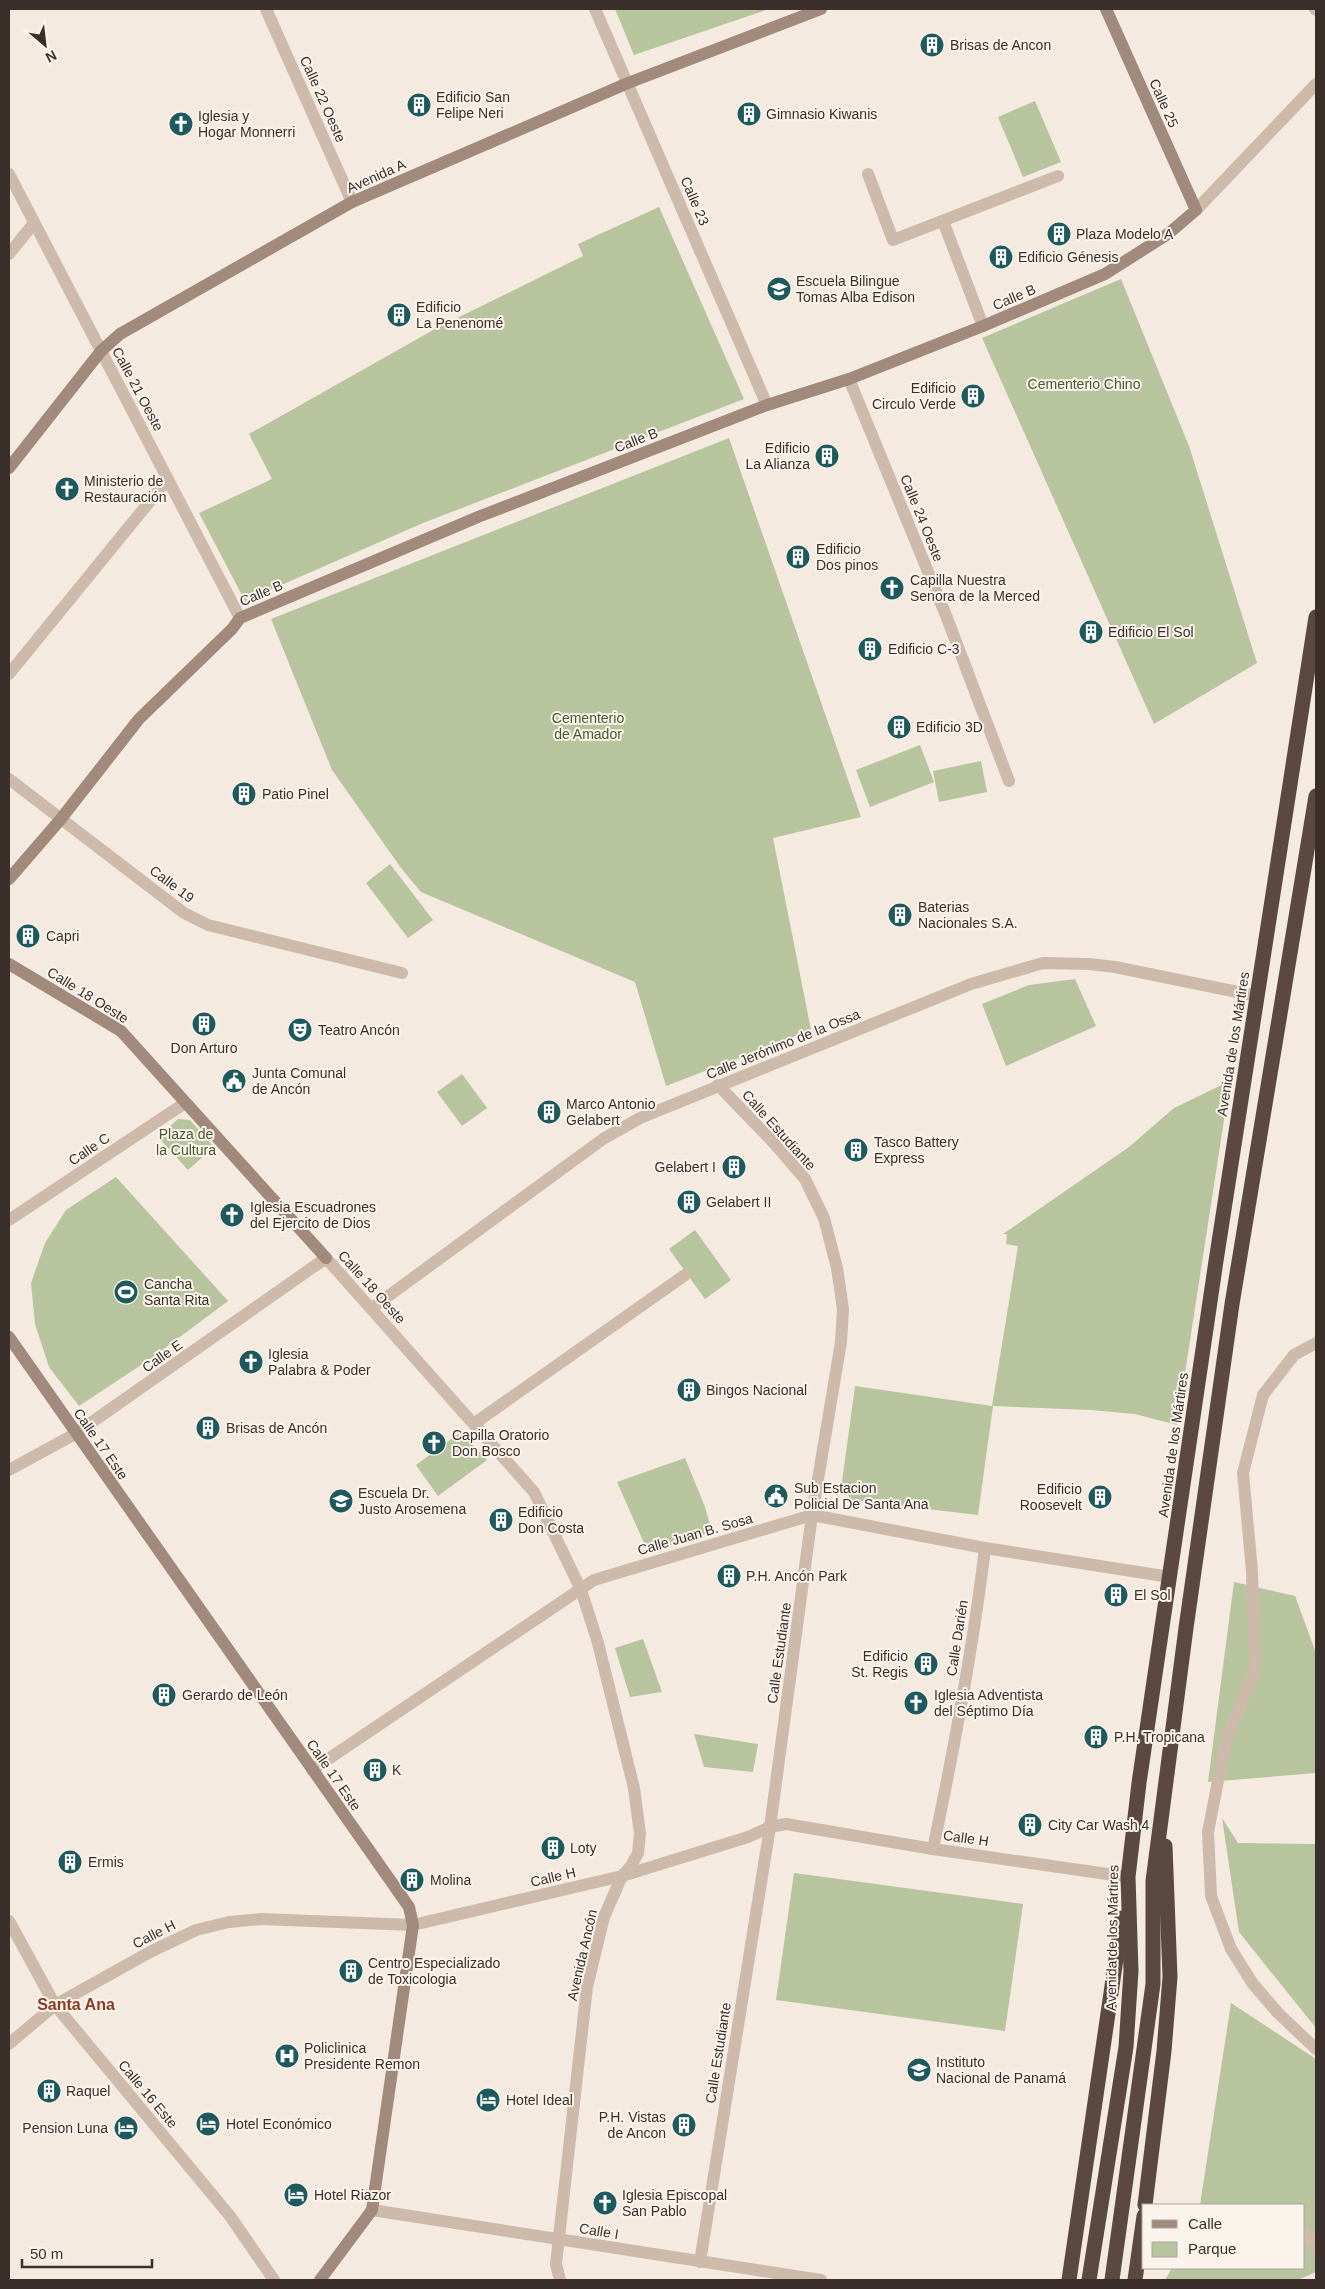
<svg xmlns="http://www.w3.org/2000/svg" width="1325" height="2289" font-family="Helvetica,sans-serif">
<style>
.green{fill:#b7c49e}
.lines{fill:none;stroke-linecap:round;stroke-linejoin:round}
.street{stroke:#cdbaaa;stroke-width:12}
.secondary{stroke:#a1897b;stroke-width:12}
.highway{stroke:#5b4941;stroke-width:15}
.labels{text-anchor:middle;stroke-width:4;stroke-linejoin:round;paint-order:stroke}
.poi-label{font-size:14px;fill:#3a2f2a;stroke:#fbf4ec;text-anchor:start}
.street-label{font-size:14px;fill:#3a2f2a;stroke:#fbf4ec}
.park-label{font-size:14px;fill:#49592d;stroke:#fbf4ec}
.quarter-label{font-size:16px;font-weight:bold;fill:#8c3a20;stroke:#fbf4ec}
</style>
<rect width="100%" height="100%" fill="#f4eadf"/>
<g class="green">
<polygon points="615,9 769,9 634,55"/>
<polygon points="1035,101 1061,162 1023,177 998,117"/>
<polygon points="659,207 744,399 423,523 245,601 199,513 272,479 249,434 435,329 583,256 578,244"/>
<polygon points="1121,279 1189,446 1257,663 1154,724 982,338"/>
<polygon points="729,438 861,817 773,838 811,1030 666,1086 635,982 421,892 401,868 332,770 271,619"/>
<polygon points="920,745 934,782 870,807 856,770"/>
<polygon points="981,761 987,792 939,802 933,771"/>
<polygon points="390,864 433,920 408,938 366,883"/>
<polygon points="1075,979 1096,1026 1006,1066 982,1004 1029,985"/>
<polygon points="462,1074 487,1108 462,1126 437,1092"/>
<polygon points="1230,1081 1177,1425 1135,1414 1091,1410 993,1406 978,1515 851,1500 842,1482 855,1386 992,1406 1018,1246 1006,1244 1007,1234 1003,1234 1129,1147 1174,1108"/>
<polygon points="178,1119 190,1120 214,1147 188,1170 158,1137"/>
<polygon points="116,1177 228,1301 153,1357 79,1406 49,1367 35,1324 31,1283 45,1243 66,1210"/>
<polygon points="695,1230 731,1280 705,1299 669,1249"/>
<polygon points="461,1432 487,1460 438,1496 416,1465"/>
<polygon points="685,1458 705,1507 712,1532 648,1552 617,1482"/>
<polygon points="1234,1582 1295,1596 1316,1653 1316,1773 1208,1782"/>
<polygon points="643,1639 662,1692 630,1697 615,1648"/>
<polygon points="694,1734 758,1744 753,1772 704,1767"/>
<polygon points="1222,1818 1238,1843 1316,1844 1316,2028 1239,1932"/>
<polygon points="794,1873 1023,1904 1005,2031 776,2000"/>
<polygon points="1231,2003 1316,2059 1316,2272 1298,2280 1165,2280 1172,2268 1304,2268 1304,2205 1200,2205"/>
</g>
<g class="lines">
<g class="street">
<polyline points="266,9 352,202"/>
<polyline points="595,9 767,405"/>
<polyline points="1315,9 1316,10"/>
<polyline points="9,174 240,618"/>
<polyline points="868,174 893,240 1058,176"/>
<polyline points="1196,210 1316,84"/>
<polyline points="943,221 983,326"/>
<polyline points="9,254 34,223"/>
<polyline points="849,379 947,618 1009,781"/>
<polyline points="9,674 168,479"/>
<polyline points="9,779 184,913 208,925 402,973"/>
<polyline points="9,1220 185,1103"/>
<polyline points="372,1308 603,1139 640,1118 971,984 1043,963 1089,964 1115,967 1257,996"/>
<polyline points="1316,1343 1294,1355 1263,1395 1243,1473 1252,1571 1255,1670 1226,1740 1208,1832 1211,1896 1231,1949 1253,1984 1278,2013 1316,2049"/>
<polyline points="475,1423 685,1275"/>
<polyline points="9,1470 75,1434 326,1258 534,1492 581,1590 598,1643 634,1788 640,1834 638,1853 631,1866 622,1876 604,1917 587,1987 556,2264 560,2280"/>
<polyline points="312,1770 594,1580 812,1515 985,1548 1170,1577"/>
<path d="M933,1849C954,1749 973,1649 985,1548"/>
<polyline points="9,1921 55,2005 230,2216 274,2280"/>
<polyline points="9,2044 55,2005 150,1952 196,1930 229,1922 261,1919 413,1925 622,1876 748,1837 770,1827 786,1824 933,1849 1128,1877"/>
<polyline points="372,2210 821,2280"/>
<polyline points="1304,2231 1316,2247"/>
<polyline points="700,2262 770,1827 812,1515 841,1342 843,1309 837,1268 824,1218 805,1179 774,1143 718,1085"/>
</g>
<g class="secondary">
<polyline points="9,468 101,351 120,334 352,202 628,83 821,9"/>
<polyline points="9,879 60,820 139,719 232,629 240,618 478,517 767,405 849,379 983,326 1105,274 1168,234 1196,210 1106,9"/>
<polyline points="9,964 121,1031 326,1258"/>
<polyline points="9,1337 409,1907 413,1925 372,2210 320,2280"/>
</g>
<g class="highway">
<polyline points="1145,2205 1164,2051 1170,1977 1165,1846"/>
<polyline points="1069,2280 1122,1918"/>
<polyline points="1089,2280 1126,2047 1131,1971 1128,1877 1139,1783 1216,1261 1316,617"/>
<polyline points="1112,2280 1153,1984 1153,1881 1186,1628 1232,1304 1316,796"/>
<polyline points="1135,2280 1144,2216"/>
</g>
</g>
<defs>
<symbol id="building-disc" viewBox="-11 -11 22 22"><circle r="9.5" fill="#1e595d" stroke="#fbf4ec"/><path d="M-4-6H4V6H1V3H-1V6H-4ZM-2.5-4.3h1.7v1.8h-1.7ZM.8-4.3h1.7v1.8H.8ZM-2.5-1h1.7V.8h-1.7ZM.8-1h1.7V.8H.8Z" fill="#fff"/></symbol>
<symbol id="church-disc" viewBox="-11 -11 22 22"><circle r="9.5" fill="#1e595d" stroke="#fbf4ec"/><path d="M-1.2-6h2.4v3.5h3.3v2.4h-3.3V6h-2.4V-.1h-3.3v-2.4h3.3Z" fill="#fff"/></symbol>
<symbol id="school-disc" viewBox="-11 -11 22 22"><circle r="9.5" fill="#1e595d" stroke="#fbf4ec"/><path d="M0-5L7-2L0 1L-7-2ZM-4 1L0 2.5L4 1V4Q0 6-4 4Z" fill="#fff"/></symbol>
<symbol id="theatre-disc" viewBox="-11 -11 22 22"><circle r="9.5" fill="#1e595d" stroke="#fbf4ec"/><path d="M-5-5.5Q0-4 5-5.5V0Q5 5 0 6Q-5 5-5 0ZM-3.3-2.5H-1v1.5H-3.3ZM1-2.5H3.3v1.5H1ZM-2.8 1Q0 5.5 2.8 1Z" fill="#fff"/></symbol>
<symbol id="civic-disc" viewBox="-11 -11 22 22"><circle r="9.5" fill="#1e595d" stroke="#fbf4ec"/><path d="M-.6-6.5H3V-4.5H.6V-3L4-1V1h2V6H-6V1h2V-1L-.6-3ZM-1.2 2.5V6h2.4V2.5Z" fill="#fff"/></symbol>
<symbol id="stadium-disc" viewBox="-11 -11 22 22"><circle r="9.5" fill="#1e595d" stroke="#fbf4ec"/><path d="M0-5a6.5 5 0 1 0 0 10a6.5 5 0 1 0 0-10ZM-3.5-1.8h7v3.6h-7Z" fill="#fff"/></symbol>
<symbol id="hospital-disc" viewBox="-11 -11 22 22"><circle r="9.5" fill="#1e595d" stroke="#fbf4ec"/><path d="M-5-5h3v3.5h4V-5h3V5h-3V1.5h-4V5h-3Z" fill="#fff"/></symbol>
<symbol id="hotel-disc" viewBox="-11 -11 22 22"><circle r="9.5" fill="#1e595d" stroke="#fbf4ec"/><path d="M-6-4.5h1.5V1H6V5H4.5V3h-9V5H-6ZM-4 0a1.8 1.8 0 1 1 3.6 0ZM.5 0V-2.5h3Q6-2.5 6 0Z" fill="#fff"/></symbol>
</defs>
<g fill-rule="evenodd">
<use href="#building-disc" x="918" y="31" width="28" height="28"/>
<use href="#building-disc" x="405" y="91" width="28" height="28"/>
<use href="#building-disc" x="735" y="100" width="28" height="28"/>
<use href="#church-disc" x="167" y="110" width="28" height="28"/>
<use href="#building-disc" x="1045" y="220" width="28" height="28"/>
<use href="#building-disc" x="987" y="243" width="28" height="28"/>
<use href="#school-disc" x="765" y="275" width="28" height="28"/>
<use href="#building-disc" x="385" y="301" width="28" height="28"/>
<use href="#building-disc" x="959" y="382" width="28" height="28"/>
<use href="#building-disc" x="813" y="442" width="28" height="28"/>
<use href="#church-disc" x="53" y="475" width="28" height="28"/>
<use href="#building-disc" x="784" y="543" width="28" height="28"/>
<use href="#church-disc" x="878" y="574" width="28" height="28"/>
<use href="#building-disc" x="1077" y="618" width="28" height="28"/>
<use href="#building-disc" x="856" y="635" width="28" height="28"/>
<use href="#building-disc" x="885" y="713" width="28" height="28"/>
<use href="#building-disc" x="230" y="780" width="28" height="28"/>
<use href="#building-disc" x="886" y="901" width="28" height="28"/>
<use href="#building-disc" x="14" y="922" width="28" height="28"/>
<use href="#building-disc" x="190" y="1010" width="28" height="28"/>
<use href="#theatre-disc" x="286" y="1016" width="28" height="28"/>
<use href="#civic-disc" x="220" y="1067" width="28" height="28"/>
<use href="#building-disc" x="535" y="1098" width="28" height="28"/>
<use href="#building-disc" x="842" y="1136" width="28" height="28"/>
<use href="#building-disc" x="720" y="1153" width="28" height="28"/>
<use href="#building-disc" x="675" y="1188" width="28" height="28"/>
<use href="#church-disc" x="218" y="1201" width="28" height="28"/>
<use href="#stadium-disc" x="112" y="1278" width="28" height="28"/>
<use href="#church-disc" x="237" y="1348" width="28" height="28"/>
<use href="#building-disc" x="675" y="1376" width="28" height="28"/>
<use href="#building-disc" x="194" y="1414" width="28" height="28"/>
<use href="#church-disc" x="420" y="1429" width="28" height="28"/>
<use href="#civic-disc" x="762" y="1482" width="28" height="28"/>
<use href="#building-disc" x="1086" y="1483" width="28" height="28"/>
<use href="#school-disc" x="327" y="1487" width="28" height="28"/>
<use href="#building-disc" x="487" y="1506" width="28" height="28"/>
<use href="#building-disc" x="715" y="1562" width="28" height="28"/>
<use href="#building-disc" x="1102" y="1581" width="28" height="28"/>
<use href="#building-disc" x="912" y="1650" width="28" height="28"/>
<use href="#building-disc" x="150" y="1681" width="28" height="28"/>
<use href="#church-disc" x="902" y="1689" width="28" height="28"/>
<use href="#building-disc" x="1082" y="1723" width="28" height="28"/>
<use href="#building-disc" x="361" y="1756" width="28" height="28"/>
<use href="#building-disc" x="1016" y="1811" width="28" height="28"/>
<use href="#building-disc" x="539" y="1834" width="28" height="28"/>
<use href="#building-disc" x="56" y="1848" width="28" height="28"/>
<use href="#building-disc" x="398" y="1866" width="28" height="28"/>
<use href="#building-disc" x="337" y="1957" width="28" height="28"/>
<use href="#hospital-disc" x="273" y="2042" width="28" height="28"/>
<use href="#school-disc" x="905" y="2056" width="28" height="28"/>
<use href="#building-disc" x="35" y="2077" width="28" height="28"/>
<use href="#hotel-disc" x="474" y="2086" width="28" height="28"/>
<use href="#hotel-disc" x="194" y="2110" width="28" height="28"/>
<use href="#building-disc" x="670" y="2111" width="28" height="28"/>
<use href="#hotel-disc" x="112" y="2114" width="28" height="28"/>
<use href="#hotel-disc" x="282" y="2181" width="28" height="28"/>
<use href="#church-disc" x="591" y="2189" width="28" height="28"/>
</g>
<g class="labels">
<g class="poi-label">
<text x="950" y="50">Brisas de Ancon</text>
<text x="436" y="102">Edificio San<tspan x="436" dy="16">Felipe Neri</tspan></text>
<text x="766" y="119">Gimnasio Kiwanis</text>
<text x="198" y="121">Iglesia y<tspan x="198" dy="16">Hogar Monnerri</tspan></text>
<text x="1076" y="239">Plaza Modelo A</text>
<text x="1018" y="262">Edificio Génesis</text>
<text x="796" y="286">Escuela Bilingue<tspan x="796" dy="16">Tomas Alba Edison</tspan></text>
<text x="416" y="312">Edificio<tspan x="416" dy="16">La Penenomé</tspan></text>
<text x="956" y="393" text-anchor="end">Edificio<tspan x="956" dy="16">Circulo Verde</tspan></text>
<text x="810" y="453" text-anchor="end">Edificio<tspan x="810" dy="16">La Alianza</tspan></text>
<text x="84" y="486">Ministerio de<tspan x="84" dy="16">Restauración</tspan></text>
<text x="816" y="554">Edificio<tspan x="816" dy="16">Dos pinos</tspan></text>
<text x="910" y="585">Capilla Nuestra<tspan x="910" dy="16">Senora de la Merced</tspan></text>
<text x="1108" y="637">Edificio El Sol</text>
<text x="888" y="654">Edificio C-3</text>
<text x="916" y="732">Edificio 3D</text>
<text x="262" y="799">Patio Pinel</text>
<text x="918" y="912">Baterias<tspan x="918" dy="16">Nacionales S.A.</tspan></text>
<text x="46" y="941">Capri</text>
<text x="318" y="1035">Teatro Ancón</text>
<text x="204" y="1053" text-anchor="middle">Don Arturo</text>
<text x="252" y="1078">Junta Comunal<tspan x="252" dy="16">de Ancón</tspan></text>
<text x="566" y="1109">Marco Antonio<tspan x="566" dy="16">Gelabert</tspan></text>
<text x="874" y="1147">Tasco Battery<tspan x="874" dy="16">Express</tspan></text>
<text x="716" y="1172" text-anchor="end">Gelabert I</text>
<text x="706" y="1207">Gelabert II</text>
<text x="250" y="1212">Iglesia Escuadrones<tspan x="250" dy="16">del Ejercito de Dios</tspan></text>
<text x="144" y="1289">Cancha<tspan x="144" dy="16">Santa Rita</tspan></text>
<text x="268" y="1359">Iglesia<tspan x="268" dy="16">Palabra &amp; Poder</tspan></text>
<text x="706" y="1395">Bingos Nacional</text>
<text x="226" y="1433">Brisas de Ancón</text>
<text x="452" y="1440">Capilla Oratorio<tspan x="452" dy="16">Don Bosco</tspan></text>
<text x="794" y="1493">Sub Estacion<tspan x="794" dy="16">Policial De Santa Ana</tspan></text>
<text x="1082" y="1494" text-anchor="end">Edificio<tspan x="1082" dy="16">Roosevelt</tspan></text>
<text x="358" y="1498">Escuela Dr.<tspan x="358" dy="16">Justo Arosemena</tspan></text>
<text x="518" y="1517">Edificio<tspan x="518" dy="16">Don Costa</tspan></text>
<text x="746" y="1581">P.H. Ancón Park</text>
<text x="1134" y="1600">El Sol</text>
<text x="908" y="1661" text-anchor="end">Edificio<tspan x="908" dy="16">St. Regis</tspan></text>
<text x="182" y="1700">Gerardo de León</text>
<text x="934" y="1700">Iglesia Adventista<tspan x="934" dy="16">del Séptimo Día</tspan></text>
<text x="1114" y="1742">P.H. Tropicana</text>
<text x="392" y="1775">K</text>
<text x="1048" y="1830">City Car Wash 4</text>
<text x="570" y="1853">Loty</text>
<text x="88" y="1867">Ermis</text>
<text x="430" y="1885">Molina</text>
<text x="368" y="1968">Centro Especializado<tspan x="368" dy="16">de Toxicologia</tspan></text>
<text x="304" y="2053">Policlinica<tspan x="304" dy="16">Presidente Remon</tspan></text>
<text x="936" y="2067">Instituto<tspan x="936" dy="16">Nacional de Panamá</tspan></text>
<text x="66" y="2096">Raquel</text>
<text x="506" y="2105">Hotel Ideal</text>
<text x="666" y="2122" text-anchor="end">P.H. Vistas<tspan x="666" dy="16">de Ancon</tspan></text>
<text x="226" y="2129">Hotel Económico</text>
<text x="108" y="2133" text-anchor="end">Pension Luna</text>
<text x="314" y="2200">Hotel Riazor</text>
<text x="622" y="2200">Iglesia Episcopal<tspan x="622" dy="16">San Pablo</tspan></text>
</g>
<g class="street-label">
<text transform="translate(323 99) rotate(66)" y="5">Calle 22 Oeste</text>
<text transform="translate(1164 103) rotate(66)" y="5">Calle 25</text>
<text transform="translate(376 176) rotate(-24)" y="5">Avenida A</text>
<text transform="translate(695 201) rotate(67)" y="5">Calle 23</text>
<text transform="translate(1014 297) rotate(-23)" y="5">Calle B</text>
<text transform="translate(138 389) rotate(62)" y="5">Calle 21 Oeste</text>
<text transform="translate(636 440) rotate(-21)" y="5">Calle B</text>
<text transform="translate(922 518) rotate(68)" y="5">Calle 24 Oeste</text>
<text transform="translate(261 593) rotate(-23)" y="5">Calle B</text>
<text transform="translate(172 884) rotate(37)" y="5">Calle 19</text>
<text transform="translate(88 995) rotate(32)" y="5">Calle 18 Oeste</text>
<text transform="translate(783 1044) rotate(-22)" y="5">Calle Jerónimo de la Ossa</text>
<text transform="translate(1233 1044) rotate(-81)" y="5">Avenida de los Mártires</text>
<text transform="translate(779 1130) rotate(48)" y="5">Calle Estudiante</text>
<text transform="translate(89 1149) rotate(-34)" y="5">Calle C</text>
<text transform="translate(372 1287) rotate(48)" y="5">Calle 18 Oeste</text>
<text transform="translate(162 1356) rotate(-35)" y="5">Calle E</text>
<text transform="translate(101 1444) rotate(55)" y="5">Calle 17 Este</text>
<text transform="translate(1173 1445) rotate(-82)" y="5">Avenida de los Mártires</text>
<text transform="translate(695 1534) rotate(-16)" y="5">Calle Juan B. Sosa</text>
<text transform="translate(957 1638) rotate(-81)" y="5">Calle Darién</text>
<text transform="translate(779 1653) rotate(-82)" y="5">Calle Estudiante</text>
<text transform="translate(334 1775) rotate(55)" y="5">Calle 17 Este</text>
<text transform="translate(966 1838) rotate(8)" y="5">Calle H</text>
<text transform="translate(553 1877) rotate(-13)" y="5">Calle H</text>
<text transform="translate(154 1934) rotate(-27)" y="5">Calle H</text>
<text transform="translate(1112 1938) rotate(-89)" y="5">Avenida de los Mártires</text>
<text transform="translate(582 1955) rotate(-77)" y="5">Avenida Ancón</text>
<text transform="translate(718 2053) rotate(-81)" y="5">Calle Estudiante</text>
<text transform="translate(148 2094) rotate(50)" y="5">Calle 16 Este</text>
<text transform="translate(599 2231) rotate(9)" y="5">Calle I</text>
</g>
<g class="park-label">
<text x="1084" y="389">Cementerio Chino</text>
<text x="588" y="723">Cementerio<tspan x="588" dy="16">de Amador</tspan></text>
<text x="186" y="1139">Plaza de<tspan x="186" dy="16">la Cultura</tspan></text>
</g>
<g class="quarter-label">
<text x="76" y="2010">Santa Ana</text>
</g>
</g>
<rect width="1325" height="2289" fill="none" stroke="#3a2f2a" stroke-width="20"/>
<rect x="1142" y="2204" width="162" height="65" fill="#fbf4ec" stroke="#aea59e"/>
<rect x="1152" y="2220" width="25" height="8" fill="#a1897b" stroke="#aea59e"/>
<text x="1188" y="2229" font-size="15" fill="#3a2f2a">Calle</text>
<rect x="1152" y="2242" width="25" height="15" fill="#b7c49e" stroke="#aea59e"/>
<text x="1188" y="2254" font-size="15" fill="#3a2f2a">Parque</text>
<g transform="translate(45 45) rotate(152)" stroke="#fbf4ec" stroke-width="4" paint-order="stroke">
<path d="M0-4L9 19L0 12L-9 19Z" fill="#3a2f2a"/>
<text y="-8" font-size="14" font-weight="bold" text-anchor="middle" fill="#3a2f2a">N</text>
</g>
<path d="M22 2259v8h130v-8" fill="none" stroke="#3a2f2a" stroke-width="2.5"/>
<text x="30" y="2259" font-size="15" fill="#3a2f2a" stroke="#fbf4ec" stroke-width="4" paint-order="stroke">50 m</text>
</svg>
